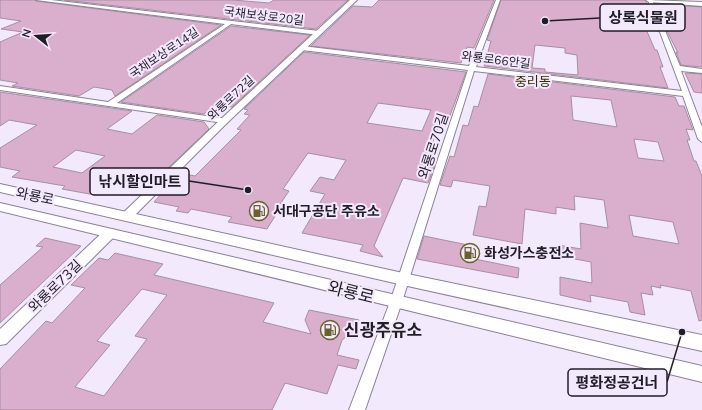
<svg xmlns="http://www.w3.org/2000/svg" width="702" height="410" font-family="'Nunito Sans','Noto Sans KR',sans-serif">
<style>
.building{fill:#d9afcd;stroke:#a68f9f;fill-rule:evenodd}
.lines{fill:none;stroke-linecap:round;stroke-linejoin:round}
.minor-casing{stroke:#8b8197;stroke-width:2}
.tertiary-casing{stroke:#8b8197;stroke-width:2}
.secondary-casing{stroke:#8b8197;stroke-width:2}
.minor{fill:#fff;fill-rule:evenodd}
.tertiary{fill:#fff;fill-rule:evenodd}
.secondary{fill:#fff;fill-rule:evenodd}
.labels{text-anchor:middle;stroke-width:4;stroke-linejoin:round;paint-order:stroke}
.far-street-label{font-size:12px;fill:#211d26;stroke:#f2e9fd}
.far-quarter-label{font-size:13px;fill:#342c00;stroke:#f2e9fd}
.street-label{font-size:14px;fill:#211d26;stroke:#f2e9fd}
.poi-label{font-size:14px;font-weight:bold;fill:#211d26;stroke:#f2e9fd;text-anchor:start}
.near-street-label{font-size:17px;fill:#211d26;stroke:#f2e9fd}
.near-poi-label{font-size:17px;font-weight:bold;fill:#211d26;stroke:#f2e9fd;text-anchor:start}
.leader{fill:none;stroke:#211d26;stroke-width:1.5}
.callout-dot{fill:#211d26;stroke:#f2e9fd;stroke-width:1.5}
.callout{fill:#f2e9fd;stroke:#211d26;stroke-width:1.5}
.callout-label{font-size:15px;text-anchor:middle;font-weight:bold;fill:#211d26}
</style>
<rect width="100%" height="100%" fill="#f2e9fd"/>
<g class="building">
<polygon points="0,0 35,0 36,1 221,25 115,96 112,90 94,87 79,96 12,86 18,83 0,80 0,42 23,32 1,29 21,21 0,18"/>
<polygon points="64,0 233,0 269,3 274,0 348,0 316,29"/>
<polygon points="379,0 494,0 474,48 467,47 461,63 311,46 353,6 372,7"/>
<path d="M501,0H645L647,3L658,31L646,29L655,50H657L663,67H660L668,88L484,66L491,41L487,40ZM535,45L565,48V53L577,55L578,75L545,72V69L532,68Z"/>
<polygon points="655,4 702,7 702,67 681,65 676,52 678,53 667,31"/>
<polygon points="231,26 310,35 232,107 215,105 204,114 121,102"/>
<path d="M304,52L466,72L448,121L441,120L425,163L435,165L428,183L403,178L374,246L383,257L360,251L363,245L302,233L325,194L310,191L320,177L334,180L346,160L308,153L283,189L289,191L274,213H277L267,229L228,222L232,217L191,209L188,213L176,211L179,207L154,202L162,193L160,192L179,173L195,176L241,130L237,129L250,115L244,114L248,110L244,109ZM378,103L431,110L422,131L367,123Z"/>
<polygon points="685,73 702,74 702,93 694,92"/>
<path d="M488,74L675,97L679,106H684L693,130L686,129L690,140H687L694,161H696L702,176V320L699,321L691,291L660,285L661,288L651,286L653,295L641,293L645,315L630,312L628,302L590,295L591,302L560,295V277L592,283L591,262L559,256L558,245L581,249L580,223L608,228L604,200L574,196L575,210L556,207V214L525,209L522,244L473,235L479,206L486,207L490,186L453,180L451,187L440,185L450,156L454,157L463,125L468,126L474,106L478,107ZM571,96L611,100L617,127L573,120ZM634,139L658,142L664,161L638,158ZM629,215L673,222L679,244L633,236Z"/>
<path d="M0,92L132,111L107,129L132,134L157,115L204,122L209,129L145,190L109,183L95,195L62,189L65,186L12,177L20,171L0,167V148L37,125L9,120L0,126ZM76,150L105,156L82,173L53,167Z"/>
<polygon points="424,236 468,245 465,257 519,268 518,278 417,259"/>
<polygon points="45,238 81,246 0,323 0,285 43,247 36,246"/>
<path d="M115,253L163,264L154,275L274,303L263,322L311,334L305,320L309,310L359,320L355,330L342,340L337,355L359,360L356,369L338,365L327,394L285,383L272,410H0V369L46,321L52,323L85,288L71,285L99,258L108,260ZM142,289L167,295L135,336L147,339L104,396L75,387L110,345L97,341Z"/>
</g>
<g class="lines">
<defs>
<g id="minor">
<polygon points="36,0 51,0 319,31 322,33 319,35 231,24 117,103 227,119 227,123 224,123 0,90 0,86 108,102 225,24"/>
<polygon points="496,0 500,0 476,67 682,91 648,0 652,0 680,66 702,69 702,73 681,71 702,127 702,142 698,139 683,96 474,71 402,302 365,410 349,410 390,302 468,70 302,50 299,48 302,46 469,66"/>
</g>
<g id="tertiary">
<polygon points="350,0 357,0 227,123 131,219 123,219 121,216 123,213 221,119"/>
<polygon points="646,0 702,2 702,6 649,2"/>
<polygon points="110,229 115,230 116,233 115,236 6,344 0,345 0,329 105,230"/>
</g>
<g id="secondary">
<polygon points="0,184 403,273 702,335 702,351 403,285 0,192"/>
<polygon points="0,203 702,366 702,382 0,211"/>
</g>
</defs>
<use href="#minor" class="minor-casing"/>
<use href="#tertiary" class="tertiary-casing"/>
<use href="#secondary" class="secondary-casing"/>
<use href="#minor" class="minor"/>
<use href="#tertiary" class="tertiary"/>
<use href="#secondary" class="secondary"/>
</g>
<defs>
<symbol id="fuel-ring" viewBox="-11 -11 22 22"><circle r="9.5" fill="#f2e9fd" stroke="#6b612d" stroke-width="1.5"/><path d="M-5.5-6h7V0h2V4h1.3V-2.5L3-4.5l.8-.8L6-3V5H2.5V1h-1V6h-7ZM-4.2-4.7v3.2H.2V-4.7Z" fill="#6b612d"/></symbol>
</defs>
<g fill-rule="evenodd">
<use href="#fuel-ring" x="248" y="200" width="22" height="22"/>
<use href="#fuel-ring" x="459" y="242" width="22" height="22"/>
<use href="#fuel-ring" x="319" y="319" width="22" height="22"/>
</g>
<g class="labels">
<g class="far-street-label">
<text transform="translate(264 16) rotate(7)" y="4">국채보상로20길</text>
<text transform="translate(164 53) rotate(-34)" y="4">국채보상로14길</text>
<text transform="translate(496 60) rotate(7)" y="4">와룡로66안길</text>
<text transform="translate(231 98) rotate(-43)" y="4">와룡로72길</text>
</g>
<g class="far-quarter-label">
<text x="533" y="86">중리동</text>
</g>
<g class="street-label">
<text transform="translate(433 146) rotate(-72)" y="5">와룡로70길</text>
<text transform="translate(35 196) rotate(12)" y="5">와룡로</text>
<text transform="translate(55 286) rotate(-44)" y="5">와룡로73길</text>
</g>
<g class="poi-label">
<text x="273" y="216">서대구공단 주유소</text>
<text x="484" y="258">화성가스충전소</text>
</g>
<g class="near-street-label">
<text transform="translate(351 292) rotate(14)" y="6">와룡로</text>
</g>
<g class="near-poi-label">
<text x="344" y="336">신광주유소</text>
</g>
</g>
<path class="leader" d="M545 21L600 18M248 190L189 181M682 332L667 382"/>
<g class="callout-dot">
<circle cx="545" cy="21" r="4"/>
<circle cx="248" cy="190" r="4"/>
<circle cx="682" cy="332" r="4"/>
</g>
<g class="callout">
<rect x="600" y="4" width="85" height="27" rx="4"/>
<rect x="90" y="168" width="99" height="27" rx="4"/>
<rect x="568" y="369" width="99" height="27" rx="4"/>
</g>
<g class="callout-label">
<text x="643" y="23">상록식물원</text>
<text x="140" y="187">낚시할인마트</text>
<text x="617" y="388">평화정공건너</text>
</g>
<g transform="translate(36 36) rotate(287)" stroke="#f2e9fd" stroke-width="3" paint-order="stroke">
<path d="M0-3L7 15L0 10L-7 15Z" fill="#211d26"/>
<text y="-6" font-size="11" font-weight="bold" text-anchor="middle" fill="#211d26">N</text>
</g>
</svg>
